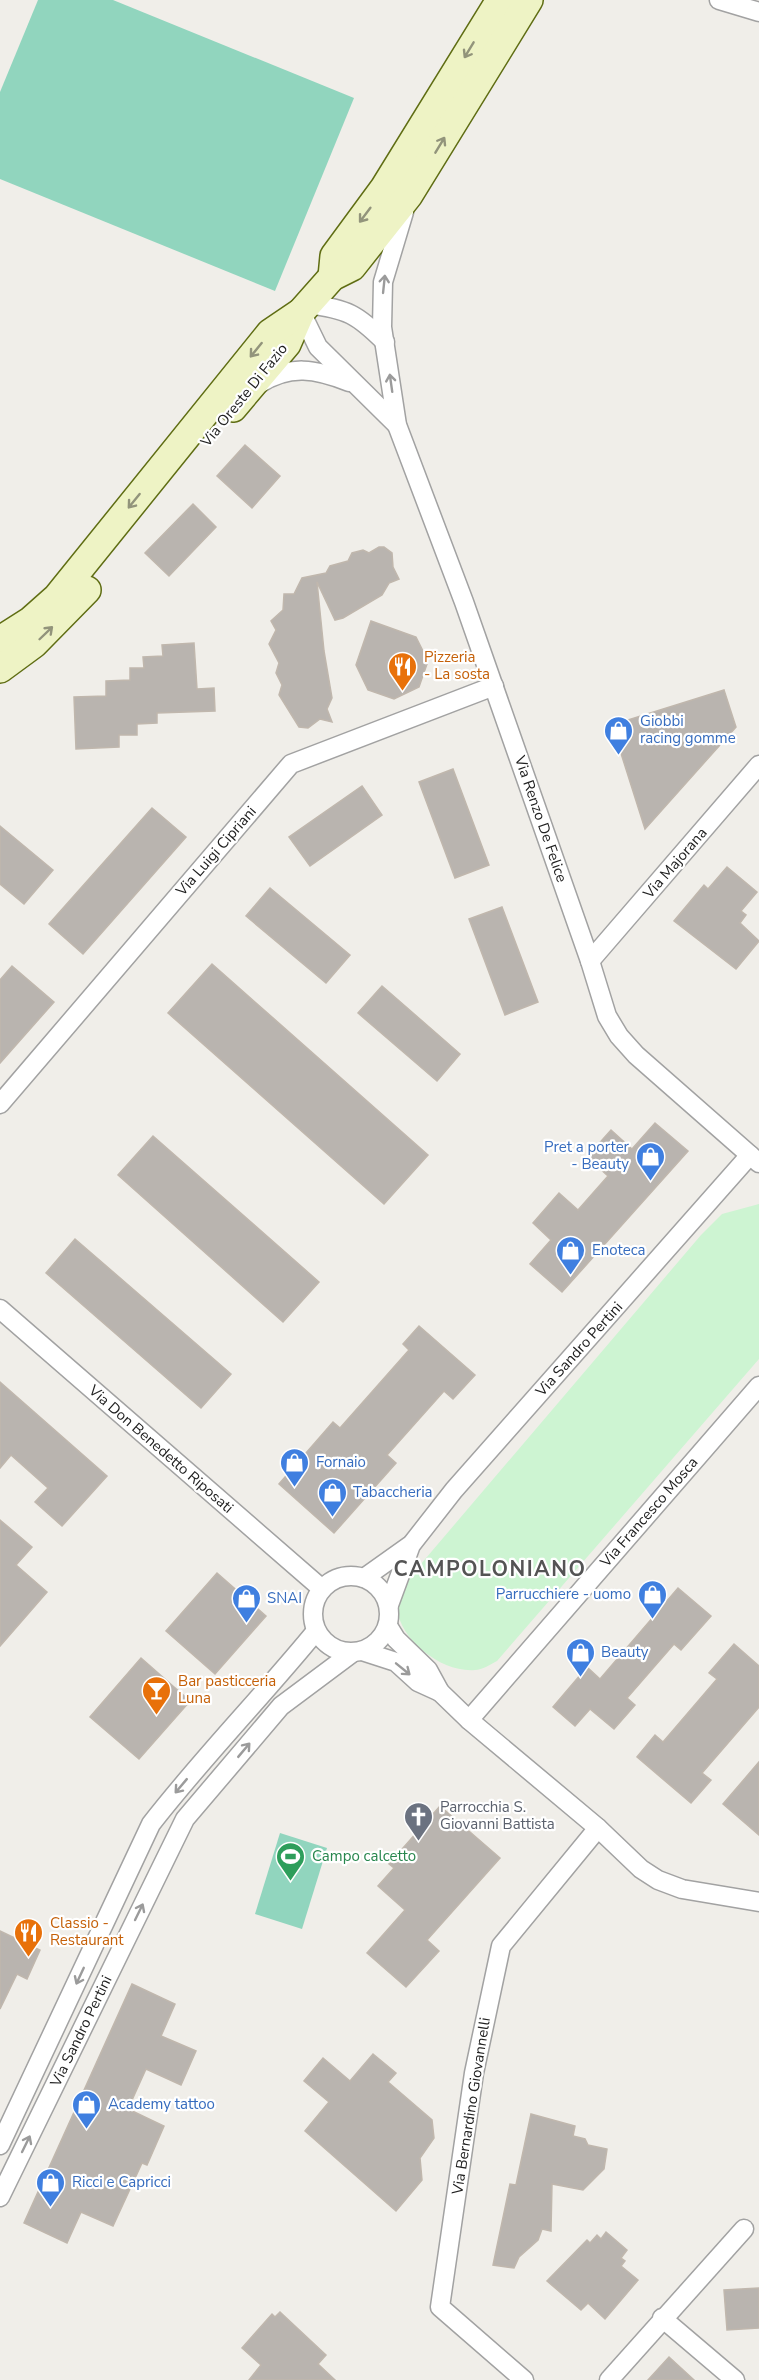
<svg xmlns="http://www.w3.org/2000/svg" width="759" height="2380" font-family="'Nunito Sans',sans-serif">
<style>
.park{fill:#cdf4d2}
.pitch{fill:#91d5be}
.building{fill:#b9b4af;stroke:#c0b7ad;stroke-width:1.5}
.lines{fill:none;stroke-linecap:round;stroke-linejoin:round}
.street-casing{stroke:#a2a2a2;stroke-width:21}
.secondary-casing{stroke:#5f6d13;stroke-width:30}
.street{stroke:#fff;stroke-width:18}
.secondary{stroke:#eef3c5;stroke-width:27}
.oneway{stroke:#92947b}
.oneway2{stroke:#9b9b9b}
.labels{text-anchor:middle;stroke-width:4.5;stroke-linejoin:round;paint-order:stroke}
.street-label{font-size:15px;fill:#212121;stroke:#fff}
.food-label{font-size:15px;fill:#c56008;stroke:#fff;text-anchor:start}
.shop-label{font-size:15px;fill:#366cbe;stroke:#fff;text-anchor:start}
.worship-label{font-size:15px;fill:#5b616d;stroke:#fff;text-anchor:start}
.leisure-label{font-size:15px;fill:#27864d;stroke:#fff;text-anchor:start}
.district-label{font-size:21px;font-weight:bold;letter-spacing:1.5px;fill:#545454;stroke:#fff}
</style>
<rect width="100%" height="100%" fill="#f0eee9"/>
<path class="park" d="M759,1204V1359L497,1661C491,1664 482,1670 475,1670C443,1673 400,1641 397,1608C396,1597 403,1587 409,1578L701,1235L722,1214Z"/>
<g class="pitch">
<polygon points="38,0 113,0 354,98 275,291 0,179 0,92"/>
<polygon points="280,1833 327,1848 302,1929 255,1914"/>
</g>
<g class="building">
<polygon points="245,445 280,476 252,508 217,476"/>
<polygon points="193,504 216,527 169,576 145,553"/>
<polygon points="379,547 384,547 392,553 393,567 399,579 389,583 382,595 343,618 335,620 317,582 324,651 332,698 327,709 332,722 320,719 308,728 299,727 279,695 282,685 276,673 279,663 269,644 276,630 271,621 283,610 284,594 294,594 302,578 326,573 330,566 348,561 352,553 363,550 369,553"/>
<polygon points="371,621 416,637 428,661 419,687 394,699 368,690 356,665"/>
<polygon points="194,643 197,689 214,688 215,711 157,713 157,723 137,724 137,735 119,735 119,747 76,749 74,697 106,696 106,681 130,680 130,668 144,668 143,657 163,656 162,645"/>
<polygon points="724,690 736,727 645,829 612,725"/>
<polygon points="453,769 489,865 455,878 419,782"/>
<polygon points="362,786 382,815 310,866 289,837"/>
<polygon points="152,808 186,837 83,954 49,924"/>
<polygon points="0,826 53,870 24,904 0,884"/>
<polygon points="727,867 757,892 741,911 746,915 740,923 759,941 736,969 674,921 704,885 708,889"/>
<polygon points="270,888 350,955 326,983 246,916"/>
<polygon points="502,907 538,1002 505,1015 469,919"/>
<polygon points="212,964 428,1155 384,1204 168,1013"/>
<polygon points="12,966 54,1002 0,1063 0,980"/>
<polygon points="382,986 460,1054 437,1081 358,1013"/>
<polygon points="655,1123 688,1151 562,1292 530,1264 551,1240 533,1223 559,1193 578,1210 608,1176 587,1157 611,1130 632,1149"/>
<polygon points="153,1136 319,1282 283,1322 118,1175"/>
<polygon points="75,1239 231,1374 201,1408 46,1273"/>
<polygon points="419,1326 475,1375 453,1399 444,1391 387,1455 396,1463 334,1533 279,1484 333,1422 340,1428 409,1350 403,1344"/>
<polygon points="0,1382 107,1476 62,1526 35,1502 48,1488 11,1455 0,1468"/>
<polygon points="0,1520 32,1547 16,1565 47,1592 0,1646"/>
<polygon points="217,1573 266,1616 215,1674 166,1631"/>
<polygon points="678,1588 711,1616 681,1650 674,1644 627,1698 635,1705 614,1729 590,1709 575,1726 553,1707 587,1667 600,1679"/>
<polygon points="734,1644 759,1666 759,1707 702,1773 711,1780 691,1803 637,1757 655,1735 663,1742 717,1679 709,1673"/>
<polygon points="141,1658 190,1701 139,1759 90,1717"/>
<polygon points="759,1762 759,1835 723,1804"/>
<polygon points="440,1806 500,1858 427,1940 439,1951 406,1987 367,1953 405,1910 378,1886 394,1868 389,1864"/>
<polygon points="0,1931 40,1950 27,1979 17,1974 0,2009"/>
<polygon points="132,1984 175,2004 161,2036 196,2051 181,2085 146,2069 128,2109 164,2126 147,2165 142,2163 113,2226 81,2212 67,2243 24,2223"/>
<polygon points="373,2054 396,2073 388,2082 432,2120 434,2138 420,2158 422,2180 396,2211 305,2131 329,2102 304,2081 323,2058 350,2081"/>
<polygon points="531,2114 575,2126 573,2136 585,2139 588,2145 607,2149 604,2169 583,2190 552,2184 551,2231 542,2229 538,2240 519,2257 514,2268 493,2265 510,2184 516,2185"/>
<polygon points="606,2232 627,2250 621,2258 625,2261 621,2266 638,2280 605,2319 588,2303 581,2310 547,2281 587,2240 590,2243 597,2235 601,2239"/>
<polygon points="759,2288 759,2328 727,2330 724,2290"/>
<polygon points="280,2312 326,2355 318,2364 335,2380 249,2380 261,2365 242,2348 272,2314 275,2317"/>
<polygon points="669,2357 694,2380 648,2380"/>
</g>
<g class="lines">
<defs>
<g id="street">
<polyline points="719,0 759,12"/>
<polyline points="404,212 383,282 382,327 397,425 464,602 590,961 607,1016 619,1036 636,1055 759,1163"/>
<path d="M308,304C347,309 357,314 385,342"/>
<polyline points="301,312 318,347 397,425"/>
<path d="M259,384C290,364 316,369 349,382"/>
<polyline points="590,961 759,765"/>
<polyline points="0,1104 291,764 494,686"/>
<polyline points="0,1309 321,1588"/>
<circle cx="351" cy="1614" r="38"/>
<polyline points="364,1578 409,1546"/>
<polyline points="389,1605 411,1545 454,1490 750,1155"/>
<polyline points="388,1626 396,1639 428,1670 440,1692 469,1720 598,1828 641,1869 658,1880 682,1889 759,1902"/>
<polyline points="362,1651 396,1662 418,1682 440,1692"/>
<polyline points="469,1720 759,1386"/>
<path d="M0,2145L151,1824C203,1757 262,1697 316,1631"/>
<polyline points="0,2197 185,1819 281,1706 352,1653"/>
<polyline points="662,2318 735,2380"/>
<polyline points="524,2380 440,2307 474,2073 501,1946 598,1828"/>
<polyline points="609,2380 744,2229"/>
</g>
<g id="secondary">
<polyline points="332,277 334,256 384,188 500,0"/>
<polyline points="233,408 287,344 301,312"/>
<polyline points="0,640 30,621 57,597 270,333 301,312 332,277 352,267 409,195 529,0"/>
<polyline points="0,669 34,644 87,590"/>
</g>
</defs>
<use href="#street" class="street-casing"/>
<use href="#secondary" class="secondary-casing"/>
<use href="#street" class="street"/>
<use href="#secondary" class="secondary"/>
</g>
<defs><path id="oneway-shaft" d="M-6 0H5M1.5-3L5.5 0L1.5 3" fill="none" stroke-width="1.6" stroke-linecap="round" stroke-linejoin="round" transform="scale(1.5)"/></defs>
<g class="oneway">
<use href="#oneway-shaft" transform="translate(469 50) rotate(121)"/>
<use href="#oneway-shaft" transform="translate(440 145) rotate(-59)"/>
<use href="#oneway-shaft" transform="translate(365 215) rotate(127)"/>
<use href="#oneway-shaft" transform="translate(256 350) rotate(129)"/>
<use href="#oneway-shaft" transform="translate(134 501) rotate(129)"/>
<use href="#oneway-shaft" transform="translate(46 633) rotate(-44)"/>
</g>
<g class="oneway2">
<use href="#oneway-shaft" transform="translate(384 284) rotate(-84)"/>
<use href="#oneway-shaft" transform="translate(391 383) rotate(-98)"/>
<use href="#oneway-shaft" transform="translate(403 1669) rotate(39)"/>
<use href="#oneway-shaft" transform="translate(244 1750) rotate(-50)"/>
<use href="#oneway-shaft" transform="translate(181 1786) rotate(130)"/>
<use href="#oneway-shaft" transform="translate(139 1912) rotate(-64)"/>
<use href="#oneway-shaft" transform="translate(80 1976) rotate(115)"/>
<use href="#oneway-shaft" transform="translate(26 2144) rotate(-64)"/>
</g>
<defs>
<symbol id="restaurant-pin" viewBox="-11 -11 22 30"><path d="M0 17L-7.5 6A9.5 9.5 0 1 1 7.5 6Z" fill="#e8710a" stroke="#fff"/><path d="M-5-6h1v4h1v-4h1v4h1v-4h1v5L-1.5 .5V6h-2V.5L-5-1ZM5-6V6H3V1.5H1.5Q1.5-4 5-6Z" fill="#fff"/></symbol>
<symbol id="shop-pin" viewBox="-11 -11 22 30"><path d="M0 17L-7.5 6A9.5 9.5 0 1 1 7.5 6Z" fill="#3f7fe0" stroke="#fff"/><path d="M-5-2.5h2.3a2.7 3.5 0 0 1 5.4 0H5L5.5 6h-11ZM-1.5-2.5h3a1.5 2.3 0 0 0-3 0Z" fill="#fff"/></symbol>
<symbol id="bar-pin" viewBox="-11 -11 22 30"><path d="M0 17L-7.5 6A9.5 9.5 0 1 1 7.5 6Z" fill="#e8710a" stroke="#fff"/><path d="M-6-5H6L.8 .8V4.5H3.5V6h-7V4.5H-.8V.8Z" fill="#fff"/></symbol>
<symbol id="church-pin" viewBox="-11 -11 22 30"><path d="M0 17L-7.5 6A9.5 9.5 0 1 1 7.5 6Z" fill="#6b7280" stroke="#fff"/><path d="M-1.2-6h2.4v3.5h3.3v2.4h-3.3V6h-2.4V-.1h-3.3v-2.4h3.3Z" fill="#fff"/></symbol>
<symbol id="stadium-pin" viewBox="-11 -11 22 30"><path d="M0 17L-7.5 6A9.5 9.5 0 1 1 7.5 6Z" fill="#2e9e5b" stroke="#fff"/><path d="M0-5a6.5 5 0 1 0 0 10a6.5 5 0 1 0 0-10ZM-3.5-1.8h7v3.6h-7Z" fill="#fff"/></symbol>
</defs>
<g fill-rule="evenodd">
<use href="#restaurant-pin" x="386" y="650" width="33" height="45"/>
<use href="#shop-pin" x="602" y="714" width="33" height="45"/>
<use href="#shop-pin" x="634" y="1140" width="33" height="45"/>
<use href="#shop-pin" x="554" y="1234" width="33" height="45"/>
<use href="#shop-pin" x="278" y="1446" width="33" height="45"/>
<use href="#shop-pin" x="316" y="1476" width="33" height="45"/>
<use href="#shop-pin" x="636" y="1578" width="33" height="45"/>
<use href="#shop-pin" x="230" y="1582" width="33" height="45"/>
<use href="#shop-pin" x="564" y="1636" width="33" height="45"/>
<use href="#bar-pin" x="140" y="1674" width="33" height="45"/>
<use href="#church-pin" x="402" y="1800" width="33" height="45"/>
<use href="#stadium-pin" x="274" y="1840" width="33" height="45"/>
<use href="#restaurant-pin" x="12" y="1916" width="33" height="45"/>
<use href="#shop-pin" x="70" y="2088" width="33" height="45"/>
<use href="#shop-pin" x="34" y="2166" width="33" height="45"/>
</g>
<g class="labels">
<g class="street-label">
<text transform="translate(244 395) rotate(-51)" y="5">Via Oreste Di Fazio</text>
<text transform="translate(541 819) rotate(71)" y="5">Via Renzo De Felice</text>
<text transform="translate(216 851) rotate(-49)" y="5">Via Luigi Cipriani</text>
<text transform="translate(675 863) rotate(-49)" y="5">Via Majorana</text>
<text transform="translate(579 1349) rotate(-48)" y="5">Via Sandro Pertini</text>
<text transform="translate(161 1449) rotate(41)" y="5">Via Don Benedetto Riposati</text>
<text transform="translate(649 1512) rotate(-49)" y="5">Via Francesco Mosca</text>
<text transform="translate(81 2031) rotate(-64)" y="5">Via Sandro Pertini</text>
<text transform="translate(471 2106) rotate(-81)" y="5">Via Bernardino Giovannelli</text>
</g>
<g class="food-label">
<text x="424" y="662">Pizzeria<tspan x="424" dy="17">- La sosta</tspan></text>
<text x="178" y="1686">Bar pasticceria<tspan x="178" dy="17">Luna</tspan></text>
<text x="50" y="1928">Classio -<tspan x="50" dy="17">Restaurant</tspan></text>
</g>
<g class="shop-label">
<text x="640" y="726">Giobbi<tspan x="640" dy="17">racing gomme</tspan></text>
<text x="629" y="1152" text-anchor="end">Pret a porter<tspan x="629" dy="17">- Beauty</tspan></text>
<text x="592" y="1255">Enoteca</text>
<text x="316" y="1467">Fornaio</text>
<text x="353" y="1497">Tabaccheria</text>
<text x="631" y="1599" text-anchor="end">Parrucchiere - uomo</text>
<text x="267" y="1603">SNAI</text>
<text x="601" y="1657">Beauty</text>
<text x="108" y="2109">Academy tattoo</text>
<text x="72" y="2187">Ricci e Capricci</text>
</g>
<g class="worship-label">
<text x="440" y="1812">Parrocchia S.<tspan x="440" dy="17">Giovanni Battista</tspan></text>
</g>
<g class="leisure-label">
<text x="312" y="1861">Campo calcetto</text>
</g>
<g class="district-label">
<text x="490" y="1576">CAMPOLONIANO</text>
</g>
</g>
</svg>
